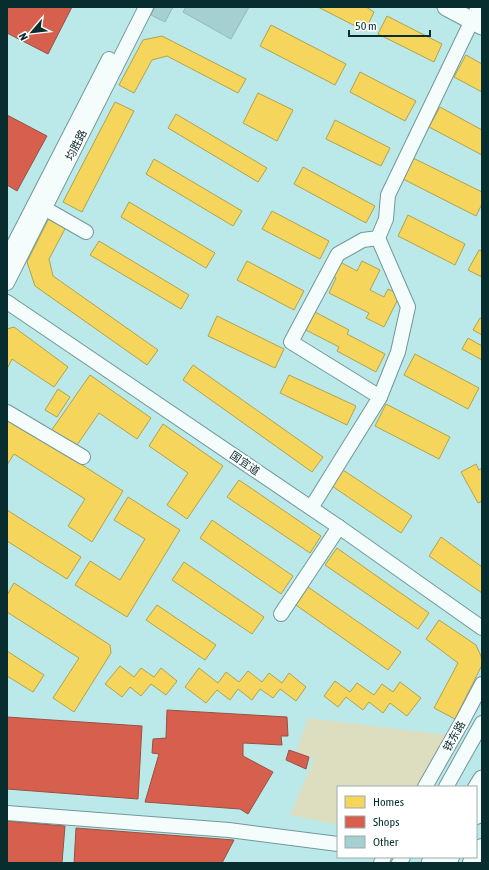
<svg xmlns="http://www.w3.org/2000/svg" width="489" height="870" font-family="'Asap Condensed','Noto Sans SC',sans-serif">
<style>
.green{fill:#dddec0}
.homes{fill:#f6d55c;stroke:#afa34e}
.shops{fill:#d6604d;stroke:#985144}
.building{fill:#a5cfd0;stroke:#90babc}
.lines{fill:none;stroke-linecap:round;stroke-linejoin:round}
.minor-casing{stroke:#719899;stroke-width:16}
.major-casing{stroke:#719899;stroke-width:19}
.highway-casing{stroke:#719899;stroke-width:22}
.minor{stroke:#f5fcfc;stroke-width:14}
.major{stroke:#f5fcfc;stroke-width:17}
.highway{stroke:#f5fcfc;stroke-width:20}
.labels{text-anchor:middle;stroke-width:4;stroke-linejoin:round;paint-order:stroke}
.street-label{font-size:11px;fill:#082d2f;stroke:#fff}
</style>
<rect width="100%" height="100%" fill="#bbe9ea"/>
<polygon class="green" points="308,718 448,735 420,787 338,787 338,825 290,815 314,759 296,752"/>
<g class="homes">
<polygon points="318,7 366,7 374,12 365,31"/>
<polygon points="387,16 442,44 434,62 378,34"/>
<polygon points="271,25 346,64 335,85 260,46"/>
<polygon points="162,36 246,79 238,93 167,56 152,60 134,93 119,85 143,40"/>
<polygon points="466,55 482,64 482,92 454,77"/>
<polygon points="360,72 416,101 405,121 350,92"/>
<polygon points="258,93 293,110 277,141 243,123"/>
<polygon points="115,102 134,111 82,212 63,202"/>
<polygon points="440,107 482,130 482,155 429,127"/>
<polygon points="176,114 267,168 258,182 168,128"/>
<polygon points="335,120 390,148 381,166 326,139"/>
<polygon points="413,158 482,192 482,204 476,216 403,179"/>
<polygon points="154,159 242,211 233,226 146,174"/>
<polygon points="303,167 375,206 366,223 294,184"/>
<polygon points="129,202 215,253 206,268 121,217"/>
<polygon points="272,211 329,241 320,259 262,229"/>
<polygon points="408,215 465,244 455,265 398,236"/>
<polygon points="49,218 66,227 49,259 53,276 158,350 147,365 35,286 27,262"/>
<polygon points="99,241 189,295 181,309 90,255"/>
<polygon points="479,250 482,251 482,277 468,270"/>
<polygon points="247,261 304,291 294,310 237,280"/>
<polygon points="362,261 380,270 370,290 384,297 388,289 400,295 384,327 366,318 369,313 329,293 336,278 332,276 340,262 357,271"/>
<polygon points="315,312 349,330 347,334 385,354 376,372 337,351 339,347 306,330"/>
<polygon points="217,316 284,349 275,368 208,336"/>
<polygon points="480,318 482,319 482,335 473,330"/>
<polygon points="14,327 68,367 54,387 12,359 7,369 7,329"/>
<polygon points="468,338 482,346 482,360 462,349"/>
<polygon points="415,354 479,388 468,409 404,375"/>
<polygon points="193,365 323,457 312,472 183,380"/>
<polygon points="90,375 151,418 137,439 99,413 75,448 51,431"/>
<polygon points="289,375 356,406 347,425 280,393"/>
<polygon points="58,389 70,397 57,417 45,410"/>
<polygon points="386,404 450,437 439,459 375,426"/>
<polygon points="7,417 123,491 92,542 68,526 85,499 14,454 7,465"/>
<polygon points="163,424 223,466 187,519 167,505 188,473 149,446"/>
<polygon points="476,464 479,470 482,468 482,501 478,503 461,472"/>
<polygon points="343,470 412,516 401,533 332,486"/>
<polygon points="239,480 321,536 310,553 227,497"/>
<polygon points="128,497 180,530 127,617 75,585 90,561 120,580 145,539 114,520"/>
<polygon points="7,510 81,557 67,579 7,541"/>
<polygon points="212,520 293,576 281,594 200,538"/>
<polygon points="441,537 482,567 482,593 429,556"/>
<polygon points="337,548 429,613 418,629 325,565"/>
<polygon points="184,562 264,617 252,634 172,580"/>
<polygon points="14,583 110,645 111,653 74,712 53,698 79,658 7,612 7,595"/>
<polygon points="308,587 401,652 388,670 296,605"/>
<polygon points="157,605 216,645 205,660 146,620"/>
<polygon points="439,620 476,645 481,656 482,662 482,665 455,719 434,708 458,663 426,639"/>
<polygon points="7,651 44,675 33,692 7,676"/>
<polygon points="120,666 134,677 141,668 154,677 161,668 177,681 166,695 151,684 141,696 130,687 122,697 105,684"/>
<polygon points="199,668 218,683 226,672 239,682 248,671 262,682 269,673 282,683 289,673 306,687 296,701 280,689 273,698 260,689 252,700 238,689 230,700 217,690 206,703 185,687"/>
<polygon points="335,681 350,692 357,683 374,695 382,684 393,692 400,682 421,698 407,716 390,703 383,713 369,702 363,710 346,697 338,707 324,696"/>
</g>
<g class="shops">
<polygon points="7,7 72,7 48,54 7,33"/>
<polygon points="7,115 47,136 17,191 7,185"/>
<polygon points="167,710 287,717 288,736 281,736 282,745 243,743 243,756 273,772 248,814 240,809 145,802 159,754 152,753 153,739 166,738"/>
<polygon points="7,717 142,726 138,799 7,789"/>
<polygon points="289,750 309,757 306,769 286,760"/>
<polygon points="7,821 65,826 62,863 7,863"/>
<polygon points="76,828 234,840 222,863 74,863"/>
</g>
<g class="building">
<polygon points="155,7 173,7 165,22 151,15"/>
<polygon points="186,7 249,7 231,39 183,12"/>
</g>
<g class="lines">
<defs>
<g id="minor">
<polyline points="44,208 86,232"/>
<polyline points="7,258 109,59"/>
<polyline points="7,283 146,7"/>
<polyline points="7,302 339,527 482,628"/>
<polyline points="380,397 291,342 338,254 363,240 378,238 386,219 388,195 477,10"/>
<polyline points="7,412 83,457"/>
<polyline points="311,508 380,397 398,352 408,307 378,238"/>
<polyline points="281,614 339,527"/>
<polyline points="425,787 463,720 482,684"/>
<polyline points="446,787 482,723"/>
<polyline points="7,813 229,830 338,844"/>
<polyline points="381,863 384,857"/>
<polyline points="399,863 403,857"/>
</g>
<g id="major">
<polyline points="446,7 482,26"/>
<polyline points="476,789 482,779"/>
<polyline points="430,863 434,857"/>
</g>
<g id="highway">
<polyline points="476,814 482,804"/>
<polyline points="445,863 449,857"/>
<polyline points="473,863 482,849"/>
</g>
</defs>
<use href="#minor" class="minor-casing"/>
<use href="#major" class="major-casing"/>
<use href="#highway" class="highway-casing"/>
<use href="#minor" class="minor"/>
<use href="#major" class="major"/>
<use href="#highway" class="highway"/>
</g>
<g class="labels">
<g class="street-label">
<text transform="translate(76 145) rotate(-63)" y="4">均胜路</text>
<text transform="translate(245 463) rotate(34)" y="4">国宜道</text>
<text transform="translate(454 736) rotate(-61)" y="4">铁东路</text>
</g>
</g>
<rect width="489" height="870" fill="none" stroke="#082d2f" stroke-width="16"/>
<rect x="337" y="786" width="140" height="72" fill="#ffffff" stroke="#9cabac"/>
<rect x="345" y="796" width="20" height="12" fill="#f6d55c" stroke="#9cabac"/>
<text x="373" y="806" font-size="12" fill="#082d2f">Homes</text>
<rect x="345" y="816" width="20" height="12" fill="#d6604d" stroke="#9cabac"/>
<text x="373" y="826" font-size="12" fill="#082d2f">Shops</text>
<rect x="345" y="836" width="20" height="12" fill="#a5cfd0" stroke="#9cabac"/>
<text x="373" y="846" font-size="12" fill="#082d2f">Other</text>
<g transform="translate(32 32) rotate(242)" stroke="#ffffff" stroke-width="3" paint-order="stroke">
<path d="M0-3L7 15L0 10L-7 15Z" fill="#082d2f"/>
<text y="-6" font-size="11" font-weight="bold" text-anchor="middle" fill="#082d2f">N</text>
</g>
<path d="M349 30v6h81v-6" fill="none" stroke="#082d2f" stroke-width="2"/>
<text x="355" y="30" font-size="12" fill="#082d2f" stroke="#ffffff" stroke-width="3" paint-order="stroke">50 m</text>
</svg>
